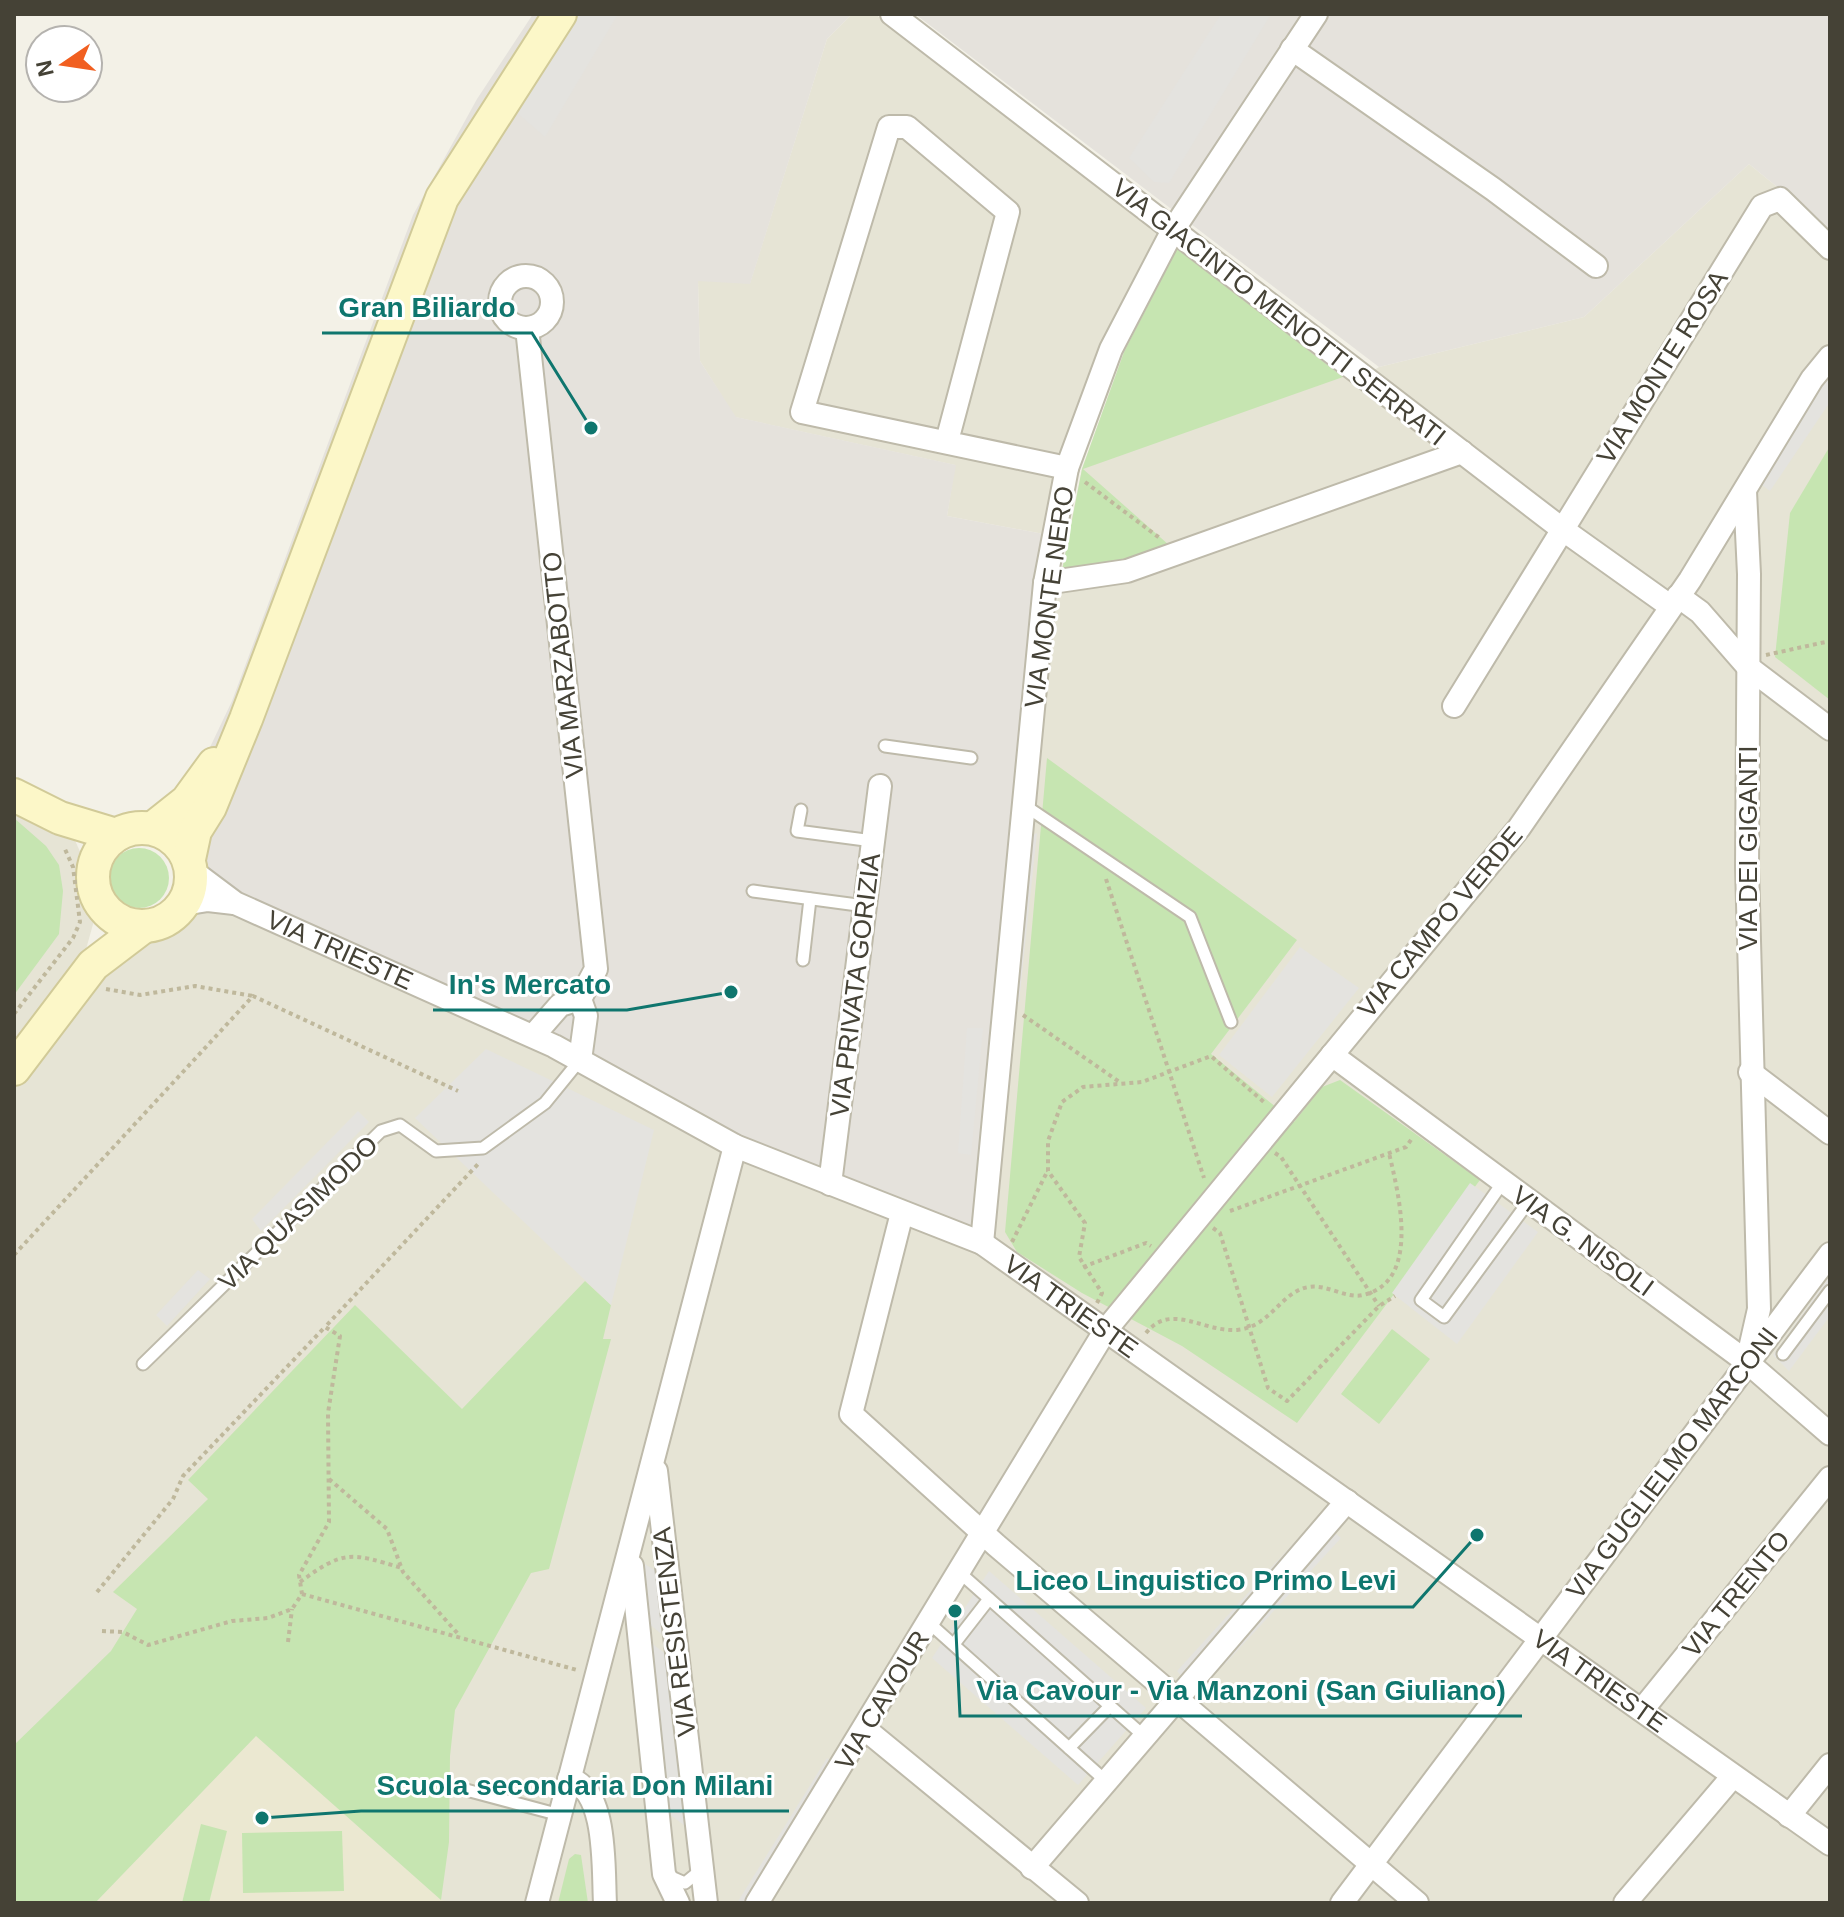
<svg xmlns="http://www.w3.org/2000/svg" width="1844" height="1917" font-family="Arial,sans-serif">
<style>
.residential{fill:#e6e4d5}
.industrial{fill:#e5e2dc}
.education{fill:#ebe8d1}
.green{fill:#c6e5b1}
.parking{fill:#e4e3df}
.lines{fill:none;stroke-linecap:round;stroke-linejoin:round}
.lane-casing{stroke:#bebaaa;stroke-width:15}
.street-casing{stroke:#bebaaa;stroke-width:26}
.secondary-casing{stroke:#d1ca98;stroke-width:36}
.path{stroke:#bfb89c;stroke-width:4;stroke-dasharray:4 4;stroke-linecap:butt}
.lane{stroke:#fff;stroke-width:11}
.street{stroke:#fff;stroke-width:22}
.secondary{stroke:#fcf7c8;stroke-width:32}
.labels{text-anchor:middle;stroke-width:6;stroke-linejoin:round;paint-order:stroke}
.street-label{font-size:26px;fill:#454236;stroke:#fff}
.leader{fill:none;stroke:#0f766e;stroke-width:3}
.callout-dot{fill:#0f766e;stroke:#fff;stroke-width:3}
.callout-label{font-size:28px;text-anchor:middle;font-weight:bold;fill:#0f766e;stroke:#fff;stroke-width:6;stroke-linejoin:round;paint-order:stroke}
</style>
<rect width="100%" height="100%" fill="#f3f1e7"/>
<g class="residential">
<polygon points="852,14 875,14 1165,232 1049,535 947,516 955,465 735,417 700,361 698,280 750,283 827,39"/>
<polygon points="1749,164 1830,230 1830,1903 14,1903 14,1087 98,973 147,936 190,912 236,912 1030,785 1062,568 1082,469 1124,352 1177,249 1352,384 1379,367 1584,317"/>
<polygon points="14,782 59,805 87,867 86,888 95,917 83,960 14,1053"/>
</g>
<g class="industrial">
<polygon points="533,14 852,14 827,39 750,284 698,281 700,361 736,417 956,465 947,516 1049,535 978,1236 736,1140 241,897 197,865 184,835 153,819 203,762 232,701 413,215 477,99"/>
<polygon points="915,14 1830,14 1830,230 1749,164 1584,317 1379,367"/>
</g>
<polygon class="education" points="256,1736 441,1900 457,1903 95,1903"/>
<g class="green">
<polygon points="1177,249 1343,377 1083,469 1178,553 1060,581 1082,469 1124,352"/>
<polygon points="1830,446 1830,700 1775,657 1790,513"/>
<polygon points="1047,758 1297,940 1211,1054 1294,1122 1322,1087 1340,1080 1480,1180 1297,1423 1182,1346 1082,1293 1017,1252 1005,1232"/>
<polygon points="14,818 46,846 59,865 63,891 59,934 14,995"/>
<circle cx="139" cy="878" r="30"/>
<polygon points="585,1281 611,1305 603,1339 611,1339 549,1569 531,1573 455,1710 450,1756 449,1842 441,1900 256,1736 95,1903 14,1903 14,1745 111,1651 137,1609 113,1592 208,1499 188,1480 355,1305 462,1409"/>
<polygon points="1392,1329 1430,1359 1379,1424 1341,1394"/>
<polygon points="201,1824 227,1831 209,1903 182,1903"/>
<polygon points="342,1831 344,1891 243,1893 242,1833"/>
<polygon points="575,1854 581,1855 588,1903 558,1903 569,1859"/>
</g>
<g class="parking">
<polygon points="579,14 618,14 545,137 515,111"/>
<polygon points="1221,14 1271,14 1169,183 1154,182 1129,158"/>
<polygon points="1830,374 1830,402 1770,491 1758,482 1808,401"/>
<polygon points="1037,833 1019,1002 1011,1002 1027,838"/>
<polygon points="1300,947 1359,988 1272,1097 1219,1055"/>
<polygon points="967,1028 983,1028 971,1155 958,1153"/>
<polygon points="486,1049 654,1130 611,1305 415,1118"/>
<polygon points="358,1111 369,1122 261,1231 252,1219"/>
<polygon points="1470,1183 1538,1232 1457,1344 1392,1293"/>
<polygon points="198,1270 210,1279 167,1326 156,1315"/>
<polygon points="1830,1276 1830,1316 1789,1371 1773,1355"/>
<polygon points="1311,1524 1317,1528 1181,1676 1177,1671"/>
<polygon points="1335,1533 1341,1538 1225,1664 1220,1659"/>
<polygon points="641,1562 662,1574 670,1641 643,1619"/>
<polygon points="989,1571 1146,1708 1078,1785 932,1658"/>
<polygon points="646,1639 671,1658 689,1829 664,1810"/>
<polygon points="827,1758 833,1762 746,1903 737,1903"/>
</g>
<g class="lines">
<defs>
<g id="lane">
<polyline points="885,746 971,758"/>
<polyline points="1024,805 1190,917 1231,1022"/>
<polyline points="801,810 797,831 873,841"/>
<polyline points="753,891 865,906"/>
<polyline points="803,960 810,899"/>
<polyline points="1503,1182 1421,1300 1444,1317 1529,1201"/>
<polyline points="1783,1354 1830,1291"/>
<polyline points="143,1364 381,1131 400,1125 436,1151 483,1148 545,1103 580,1060"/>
<polyline points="959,1572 1145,1737"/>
<polyline points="928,1622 1107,1782"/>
<polyline points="954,1644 989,1599"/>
<polyline points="1069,1748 1110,1706"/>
<polyline points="455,1787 560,1815"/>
<polyline points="669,1876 685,1883 701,1870"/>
</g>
<g id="street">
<polyline points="892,14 1562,529 1670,606"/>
<polyline points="1292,49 1493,189 1596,266"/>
<circle cx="526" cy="302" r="26"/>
<polyline points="527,328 596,969 580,999"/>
<polyline points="947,441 1008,212 907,127 889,127 802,412 1067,468"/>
<polyline points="1745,491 1749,574 1747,867 1759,1309 1747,1362"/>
<polyline points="1045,583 1127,571 1462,452"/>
<polyline points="1678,596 1700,612 1748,667 1830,729"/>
<polyline points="1454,706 1762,206 1780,199 1830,248"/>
<path id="s1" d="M191,870L235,903L554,1046L735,1146L982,1243L1830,1844"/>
<polyline points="183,904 208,900 234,903"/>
<polyline points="580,999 586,1016 580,1060"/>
<polyline points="533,1036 560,1005 580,999"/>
<polyline points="1332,1055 1747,1362 1830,1434"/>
<polyline points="1750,1072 1830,1133"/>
<polyline points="830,1184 880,786"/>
<polyline points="902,1213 851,1414 996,1545 1417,1903"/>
<polyline points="982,1243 1045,583 1067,468 1111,349 1173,230 1316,14"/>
<polyline points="656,1471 706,1903"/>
<polyline points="632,1566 664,1874 678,1903"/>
<polyline points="1642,1710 1830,1478"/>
<polyline points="865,1729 1077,1903"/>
<path d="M569,1779C608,1789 603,1870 605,1903"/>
<polyline points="1789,1816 1830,1765"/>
<polyline points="1032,1868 1347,1501"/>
<polyline points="537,1903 735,1146"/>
<polyline points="757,1903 1105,1331 1519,828 1690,580 1812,379 1830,357"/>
<polyline points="1342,1903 1830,1254"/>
<polyline points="1625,1903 1733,1776"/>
</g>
<g id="secondary">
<polyline points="14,795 60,818 116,835"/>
<circle cx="142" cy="877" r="49"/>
<polyline points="153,828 187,801 214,764"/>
<polyline points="189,859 195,831 210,807 246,719 442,198 560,14"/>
<polyline points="14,1069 93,965 143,927"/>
</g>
</defs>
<use href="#lane" class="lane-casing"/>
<use href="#street" class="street-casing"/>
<use href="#secondary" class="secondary-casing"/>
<g class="path">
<polyline points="1085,482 1161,539"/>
<polyline points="1766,655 1830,641"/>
<polyline points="1106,879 1204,1178"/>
<polyline points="106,989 140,995 195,986 253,996"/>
<polyline points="14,1014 73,938 80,922 73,867 64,847"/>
<polyline points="1023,1015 1121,1083"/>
<polyline points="1275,1153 1281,1157 1379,1306"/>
<polyline points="1230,1211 1406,1147 1413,1137"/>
<polyline points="1213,1228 1220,1233 1268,1388 1287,1401 1379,1306 1395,1296"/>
<polyline points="1012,1242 1047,1172"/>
<polyline points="14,1255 253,996 458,1091"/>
<polyline points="1083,1267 1146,1243 1151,1246"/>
<polyline points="1097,1303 1102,1293 1079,1257 1085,1223 1048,1171 1048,1141 1062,1102 1083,1087 1142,1082 1211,1056 1265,1103"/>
<path d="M1146,1333C1171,1302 1202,1332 1237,1330C1271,1327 1281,1291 1309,1287C1327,1284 1346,1299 1363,1295C1422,1282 1398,1192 1389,1153"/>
<polyline points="329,1479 387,1529 403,1572 459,1635"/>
<path d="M300,1582C345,1549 351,1553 402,1568"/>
<polyline points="97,1592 173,1499 183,1476 324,1328"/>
<polyline points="302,1594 577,1670"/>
<polyline points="102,1631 123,1632 148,1645 232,1621 268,1618 292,1609 302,1594 299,1575 329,1522 328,1413 340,1336 325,1327 479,1163"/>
<polyline points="288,1642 292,1609"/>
</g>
<use href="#lane" class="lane"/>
<use href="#street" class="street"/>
<use href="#secondary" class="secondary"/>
</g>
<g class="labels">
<g class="street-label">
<text transform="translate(1279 312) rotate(38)" y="9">VIA GIACINTO MENOTTI SERRATI</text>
<text transform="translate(1662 367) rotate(-58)" y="9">VIA MONTE ROSA</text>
<text transform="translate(1049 597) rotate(-82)" y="9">VIA MONTE NERO</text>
<text transform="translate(563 665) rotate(-96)" y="9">VIA MARZABOTTO</text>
<text transform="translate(1748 848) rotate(-90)" y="9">VIA DEI GIGANTI</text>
<text transform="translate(1440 922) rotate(-50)" y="9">VIA CAMPO VERDE</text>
<text dy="9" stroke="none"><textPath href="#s1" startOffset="170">VIA TRIESTE</textPath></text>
<text transform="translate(855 985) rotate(-83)" y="9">VIA PRIVATA GORIZIA</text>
<text transform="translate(298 1213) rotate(-44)" y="9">VIA QUASIMODO</text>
<text transform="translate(1583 1241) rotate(36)" y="9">VIA G. NISOLI</text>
<text dy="9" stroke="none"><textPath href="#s1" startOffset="986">VIA TRIESTE</textPath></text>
<text transform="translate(1672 1463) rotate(-53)" y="9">VIA GUGLIELMO MARCONI</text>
<text transform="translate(1736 1594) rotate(-51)" y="9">VIA TRENTO</text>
<text transform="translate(674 1632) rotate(-97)" y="9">VIA RESISTENZA</text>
<text dy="9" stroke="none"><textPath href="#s1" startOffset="1634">VIA TRIESTE</textPath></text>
<text transform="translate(882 1700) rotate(-59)" y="9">VIA CAVOUR</text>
</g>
</g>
<path class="leader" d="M591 428L532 333H322M731 992L627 1010H433M1477 1535L1413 1607H999M955 1611L960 1716H1522M262 1818L361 1811H789"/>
<g class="callout-dot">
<circle cx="591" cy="428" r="8"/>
<circle cx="731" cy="992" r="8"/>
<circle cx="1477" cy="1535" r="8"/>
<circle cx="955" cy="1611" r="8"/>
<circle cx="262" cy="1818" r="8"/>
</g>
<g class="callout-label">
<text x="427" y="317">Gran Biliardo</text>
<text x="530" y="994">In's Mercato</text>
<text x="1206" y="1590">Liceo Linguistico Primo Levi</text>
<text x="1241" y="1700">Via Cavour - Via Manzoni (San Giuliano)</text>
<text x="575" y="1795">Scuola secondaria Don Milani</text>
</g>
<rect width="1844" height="1917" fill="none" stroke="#454236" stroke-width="32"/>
<g transform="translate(64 64) rotate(257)"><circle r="38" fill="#ffffff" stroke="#b5b3af" stroke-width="2"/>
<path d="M0-6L14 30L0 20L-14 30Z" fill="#f15f20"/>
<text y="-12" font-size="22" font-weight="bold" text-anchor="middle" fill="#454236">N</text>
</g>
</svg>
